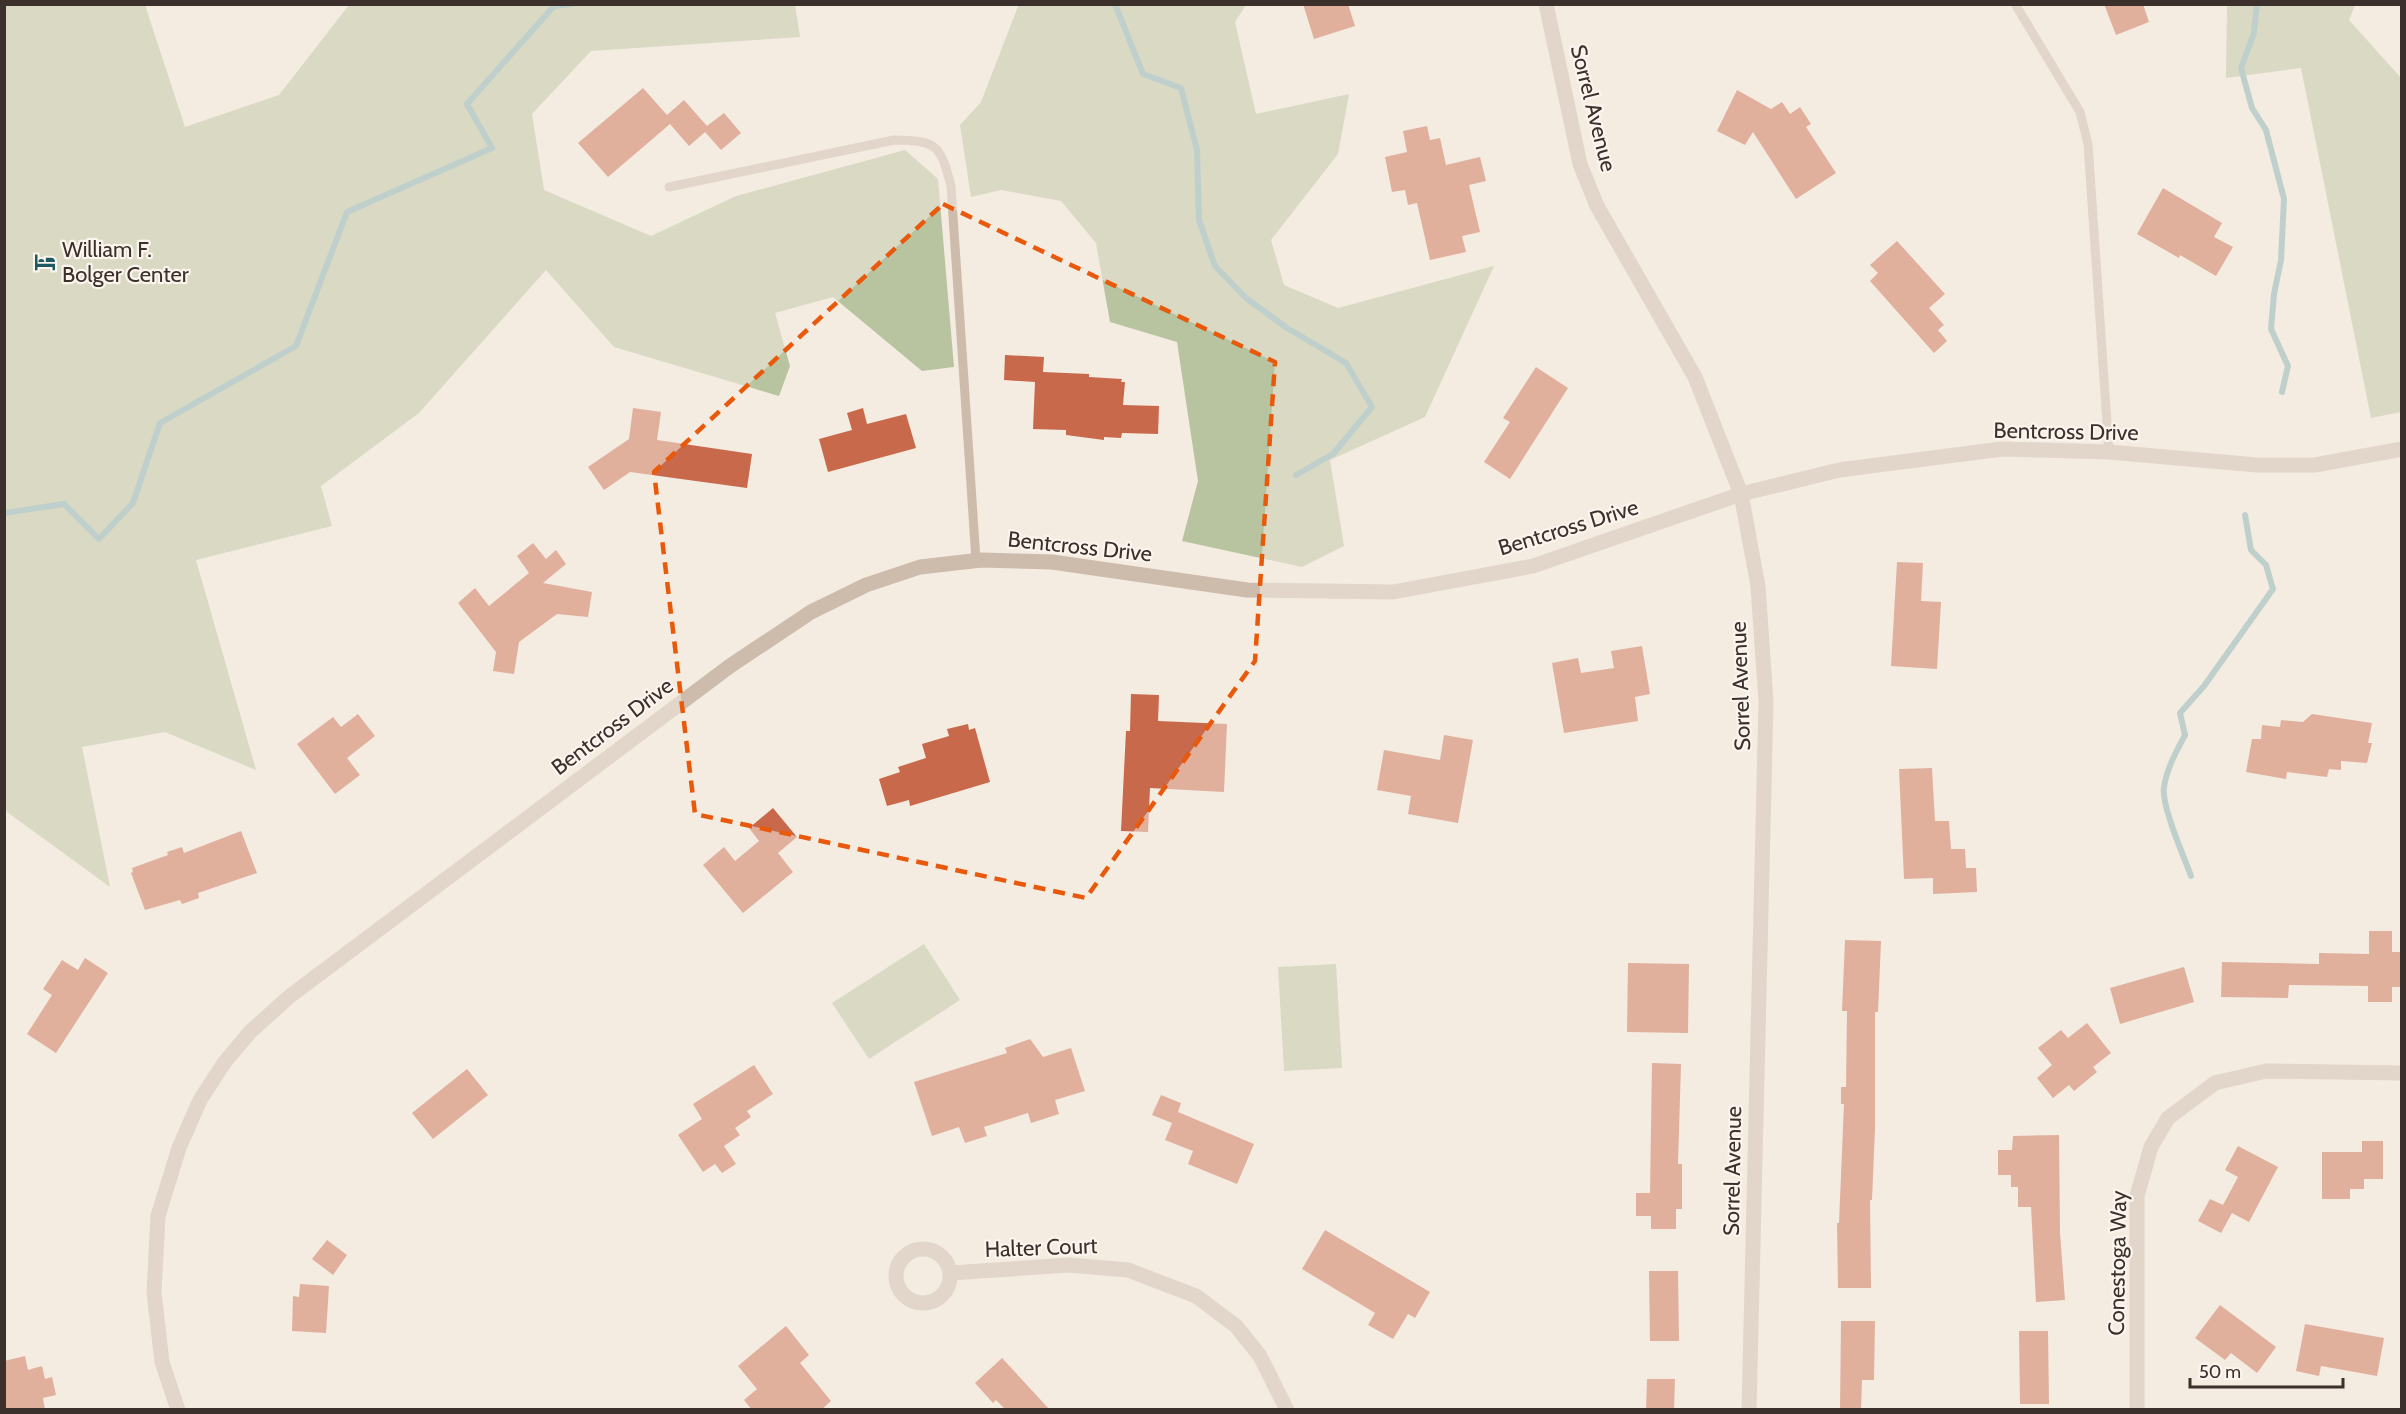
<svg xmlns="http://www.w3.org/2000/svg" width="2406" height="1414" font-family="Cabin,sans-serif">
<style>
.green{fill:#b8c4a0}
.lines{fill:none;stroke-linecap:round;stroke-linejoin:round}
.stream{stroke:#7fb0b2;stroke-width:6}
.building{fill:#c8694b}
.lane{stroke:#cdbbac;stroke-width:9}
.street{stroke:#cdbbac;stroke-width:15}
.marked{fill:none;stroke:#e8590c;stroke-width:4.5;stroke-dasharray:12 8;stroke-linejoin:round}
.labels{text-anchor:middle;stroke-width:4.5;stroke-linejoin:round;paint-order:stroke}
.street-label{font-size:22px;fill:#3b302b;stroke:#fbf5ee}
.poi-label{font-size:22px;fill:#3b302b;stroke:#fbf5ee;text-anchor:start}
</style>
<rect width="100%" height="100%" fill="#f4ebe1"/>
<g class="green">
<polygon points="5,4 145,5 185,127 279,95 349,5 795,5 800,37 591,51 532,114 544,190 651,236 736,196 905,150 938,179 954,367 922,371 833,297 775,313 790,366 779,396 614,347 546,270 419,413 321,486 332,526 196,560 256,770 165,732 82,747 110,887 7,812 5,805"/>
<polygon points="1019,4 1246,5 1235,22 1256,114 1349,94 1338,154 1271,240 1284,285 1338,308 1494,266 1425,417 1330,460 1344,546 1302,567 1182,541 1198,481 1177,342 1110,322 1096,243 1061,201 1001,190 971,197 960,125 981,102"/>
<polygon points="2355,5 2349,20 2402,79 2401,412 2371,418 2301,68 2226,78 2227,5"/>
<polygon points="924,944 960,1000 869,1059 832,1003"/>
<polygon points="1336,964 1342,1068 1284,1071 1278,967"/>
</g>
<g class="lines">
<g class="stream">
<polyline points="1115,4 1143,74 1181,88 1197,150 1199,220 1215,266 1246,298 1287,328 1346,363 1372,407 1333,454 1296,475"/>
<polyline points="2257,4 2254,33 2241,68 2252,108 2266,130 2284,199 2281,260 2274,294 2271,329 2288,366 2282,392"/>
<polyline points="4,513 64,504 99,539 133,503 160,423 296,346 347,212 492,148 467,104 554,6 571,4"/>
<path d="M2191,876C2184,857 2161,805 2164,787C2167,768 2176,752 2185,735L2180,713L2204,686L2273,589L2266,565L2251,550L2245,515"/>
</g>
</g>
<g class="building">
<polygon points="1303,4 1348,4 1355,26 1314,39"/>
<polygon points="2104,4 2143,4 2149,22 2116,35"/>
<polygon points="643,88 667,115 684,100 707,126 724,113 741,133 721,150 705,132 689,146 670,124 608,177 578,143"/>
<polygon points="1737,90 1771,109 1782,102 1790,114 1800,107 1811,124 1806,127 1836,173 1796,199 1753,132 1745,145 1717,131"/>
<polygon points="1427,126 1430,140 1440,138 1446,165 1480,157 1486,181 1469,185 1480,232 1462,236 1466,252 1430,260 1417,203 1408,205 1405,190 1392,192 1385,157 1407,152 1403,131"/>
<polygon points="2163,188 2222,223 2214,237 2233,247 2216,276 2180,255 2179,258 2137,234"/>
<polygon points="1897,241 1945,294 1929,308 1944,325 1938,330 1947,341 1934,353 1870,281 1878,273 1870,265"/>
<polygon points="1005,355 1044,357 1043,372 1089,374 1089,377 1122,379 1121,382 1125,382 1123,405 1159,406 1158,434 1122,433 1121,438 1104,437 1104,440 1066,435 1066,430 1033,429 1035,382 1004,380"/>
<polygon points="1536,367 1568,388 1510,479 1484,462 1510,422 1503,418"/>
<polygon points="633,408 661,412 657,440 752,454 747,488 630,472 604,490 588,467 629,439"/>
<polygon points="863,408 867,424 906,414 916,448 828,472 819,439 852,430 847,413"/>
<polygon points="533,543 546,559 556,550 566,564 543,583 592,592 588,617 557,614 519,642 514,674 493,671 496,652 458,603 475,588 489,606 529,573 517,556"/>
<polygon points="1897,562 1923,563 1921,601 1941,602 1937,669 1891,666"/>
<polygon points="1642,646 1650,694 1635,697 1638,721 1564,733 1552,663 1578,658 1581,673 1614,668 1611,651"/>
<polygon points="1131,694 1159,695 1158,721 1227,724 1224,792 1150,788 1148,832 1121,831 1126,731 1130,731"/>
<polygon points="358,714 375,736 347,758 360,775 335,794 297,744 333,717 341,727"/>
<polygon points="2312,714 2372,723 2368,743 2372,743 2367,763 2341,761 2341,770 2329,769 2327,777 2287,772 2286,779 2246,772 2252,739 2261,739 2262,725 2280,727 2281,720 2303,722"/>
<polygon points="968,724 969,730 975,728 990,782 910,806 909,800 887,806 879,779 900,772 898,767 926,758 922,744 949,736 947,729"/>
<polygon points="1444,735 1473,740 1458,823 1408,814 1411,796 1377,790 1384,750 1440,760"/>
<polygon points="1932,768 1935,821 1949,821 1951,849 1965,849 1966,868 1976,868 1977,892 1933,894 1933,878 1904,879 1899,769"/>
<polygon points="773,808 797,837 778,853 793,872 743,913 703,865 724,847 735,861 759,841 749,828"/>
<polygon points="241,831 257,873 198,893 199,898 182,904 180,900 145,910 131,873 133,872 132,868 168,855 167,852 182,847 184,853"/>
<polygon points="2369,931 2392,931 2392,952 2400,952 2400,987 2392,987 2392,1002 2368,1002 2368,986 2289,985 2288,998 2221,997 2222,962 2319,964 2319,953 2369,954"/>
<polygon points="1845,940 1881,941 1878,1012 1875,1012 1875,1128 1872,1200 1870,1200 1871,1288 1838,1288 1837,1223 1839,1223 1844,1104 1841,1104 1841,1087 1846,1087 1847,1011 1842,1011"/>
<polygon points="85,958 108,973 56,1053 27,1034 52,995 43,989 62,960 78,970"/>
<polygon points="1628,963 1689,964 1688,1033 1627,1032"/>
<polygon points="2184,967 2194,1002 2120,1024 2110,988"/>
<polygon points="2087,1023 2111,1053 2093,1067 2097,1072 2074,1091 2069,1085 2053,1098 2037,1078 2052,1065 2038,1048 2061,1030 2068,1038"/>
<polygon points="1030,1039 1043,1057 1071,1048 1085,1091 1055,1100 1059,1114 1031,1123 1028,1113 984,1127 987,1136 965,1143 959,1127 932,1136 914,1082 1007,1053 1005,1048"/>
<polygon points="1652,1063 1681,1064 1678,1164 1682,1164 1682,1209 1676,1209 1676,1229 1651,1229 1651,1216 1636,1216 1636,1193 1650,1193"/>
<polygon points="754,1065 773,1094 747,1111 751,1117 735,1128 740,1135 724,1146 736,1164 722,1173 715,1164 703,1172 678,1135 702,1119 693,1104"/>
<polygon points="467,1069 488,1095 433,1139 412,1113"/>
<polygon points="1161,1095 1181,1103 1178,1112 1254,1144 1237,1184 1188,1164 1193,1151 1165,1140 1172,1123 1152,1115"/>
<polygon points="2059,1135 2060,1233 2065,1300 2036,1302 2031,1207 2018,1207 2018,1187 2011,1187 2011,1175 1998,1175 1998,1150 2012,1150 2013,1136"/>
<polygon points="2362,1141 2383,1141 2383,1179 2364,1179 2364,1189 2350,1189 2350,1199 2322,1199 2322,1152 2362,1152"/>
<polygon points="2238,1146 2278,1167 2249,1222 2232,1213 2221,1233 2198,1221 2210,1199 2223,1205 2238,1177 2225,1170"/>
<polygon points="1325,1230 1430,1292 1415,1318 1408,1314 1393,1339 1368,1325 1375,1313 1302,1269"/>
<polygon points="327,1240 347,1255 333,1275 312,1259"/>
<polygon points="1649,1271 1678,1271 1679,1341 1650,1341"/>
<polygon points="300,1284 329,1286 326,1333 292,1331 293,1296 299,1297"/>
<polygon points="2220,1305 2276,1347 2257,1373 2231,1353 2225,1360 2195,1338"/>
<polygon points="1841,1321 1875,1321 1874,1380 1862,1380 1861,1410 1840,1410"/>
<polygon points="2305,1324 2384,1338 2377,1376 2321,1366 2319,1376 2296,1371"/>
<polygon points="786,1326 809,1355 800,1363 831,1401 821,1410 752,1410 744,1400 757,1389 738,1366"/>
<polygon points="2019,1331 2048,1331 2049,1404 2020,1404"/>
<polygon points="25,1356 28,1370 42,1366 45,1379 52,1377 56,1395 43,1398 45,1410 4,1410 4,1361"/>
<polygon points="1002,1358 1050,1410 1006,1410 996,1400 993,1403 975,1383"/>
<polygon points="1647,1379 1675,1379 1674,1410 1646,1410"/>
</g>
<g class="lines">
<g class="lane">
<polyline points="2015,4 2080,112 2088,144 2109,452"/>
<path d="M669,187L894,140C936,141 940,143 951,186L976,560"/>
</g>
<g class="street">
<polyline points="1546,4 1580,164 1597,206 1695,377 1741,494 1758,586 1766,702 1749,1410"/>
<circle cx="923" cy="1276" r="27"/>
<polyline points="951,1273 1069,1265 1128,1270 1196,1296 1236,1326 1260,1356 1287,1410"/>
<polyline points="178,1410 162,1362 154,1292 158,1216 179,1148 200,1100 224,1063 250,1032 290,996 730,666 811,612 866,585 920,567 981,560 1052,562 1247,590 1393,592 1533,566 1741,494 1839,470 2002,449 2109,452 2257,465 2315,465 2402,449"/>
<polyline points="2137,1410 2137,1196 2151,1147 2168,1118 2215,1083 2266,1071 2402,1073"/>
</g>
</g>
<path d="M0 0H2406V1414H0ZM943,204L1275,362L1255,661L1086,898L695,814L654,472Z" fill="#f4ebe1" fill-opacity=".55" fill-rule="evenodd"/>
<path class="marked" d="M943,204L1275,362L1255,661L1086,898L695,814L654,472Z"/>
<defs>
<symbol id="hotel-bare" viewBox="-9 -9 18 18"><path d="M-6-4.5h1.5V1H6V5H4.5V3h-9V5H-6ZM-4 0a1.8 1.8 0 1 1 3.6 0ZM.5 0V-2.5h3Q6-2.5 6 0Z" fill="#1f5a5e" stroke="#fbf5ee" stroke-width="2.5" paint-order="stroke"/></symbol>
</defs>
<g fill-rule="evenodd">
<use href="#hotel-bare" x="30" y="247" width="30" height="30"/>
</g>
<g class="labels">
<g class="street-label">
<text transform="translate(1594 108) rotate(76)" y="8">Sorrel Avenue</text>
<text transform="translate(2066 431) rotate(1)" y="8">Bentcross Drive</text>
<text transform="translate(1568 527) rotate(-17)" y="8">Bentcross Drive</text>
<text transform="translate(1080 546) rotate(6)" y="8">Bentcross Drive</text>
<text transform="translate(1740 686) rotate(-92)" y="8">Sorrel Avenue</text>
<text transform="translate(612 726) rotate(-37)" y="8">Bentcross Drive</text>
<text transform="translate(1732 1171) rotate(-89)" y="8">Sorrel Avenue</text>
<text transform="translate(1041 1247) rotate(-2)" y="8">Halter Court</text>
<text transform="translate(2117 1263) rotate(-89)" y="8">Conestoga Way</text>
</g>
<g class="poi-label">
<text x="62" y="257">William F.<tspan x="62" dy="25">Bolger Center</tspan></text>
</g>
</g>
<rect width="2406" height="1414" fill="none" stroke="#3b302b" stroke-width="12"/>
<path d="M2190 1378v9h153v-9" fill="none" stroke="#3b302b" stroke-width="3"/>
<text x="2199" y="1378" font-size="18" fill="#3b302b" stroke="#fbf5ee" stroke-width="4.5" paint-order="stroke">50 m</text>
</svg>
